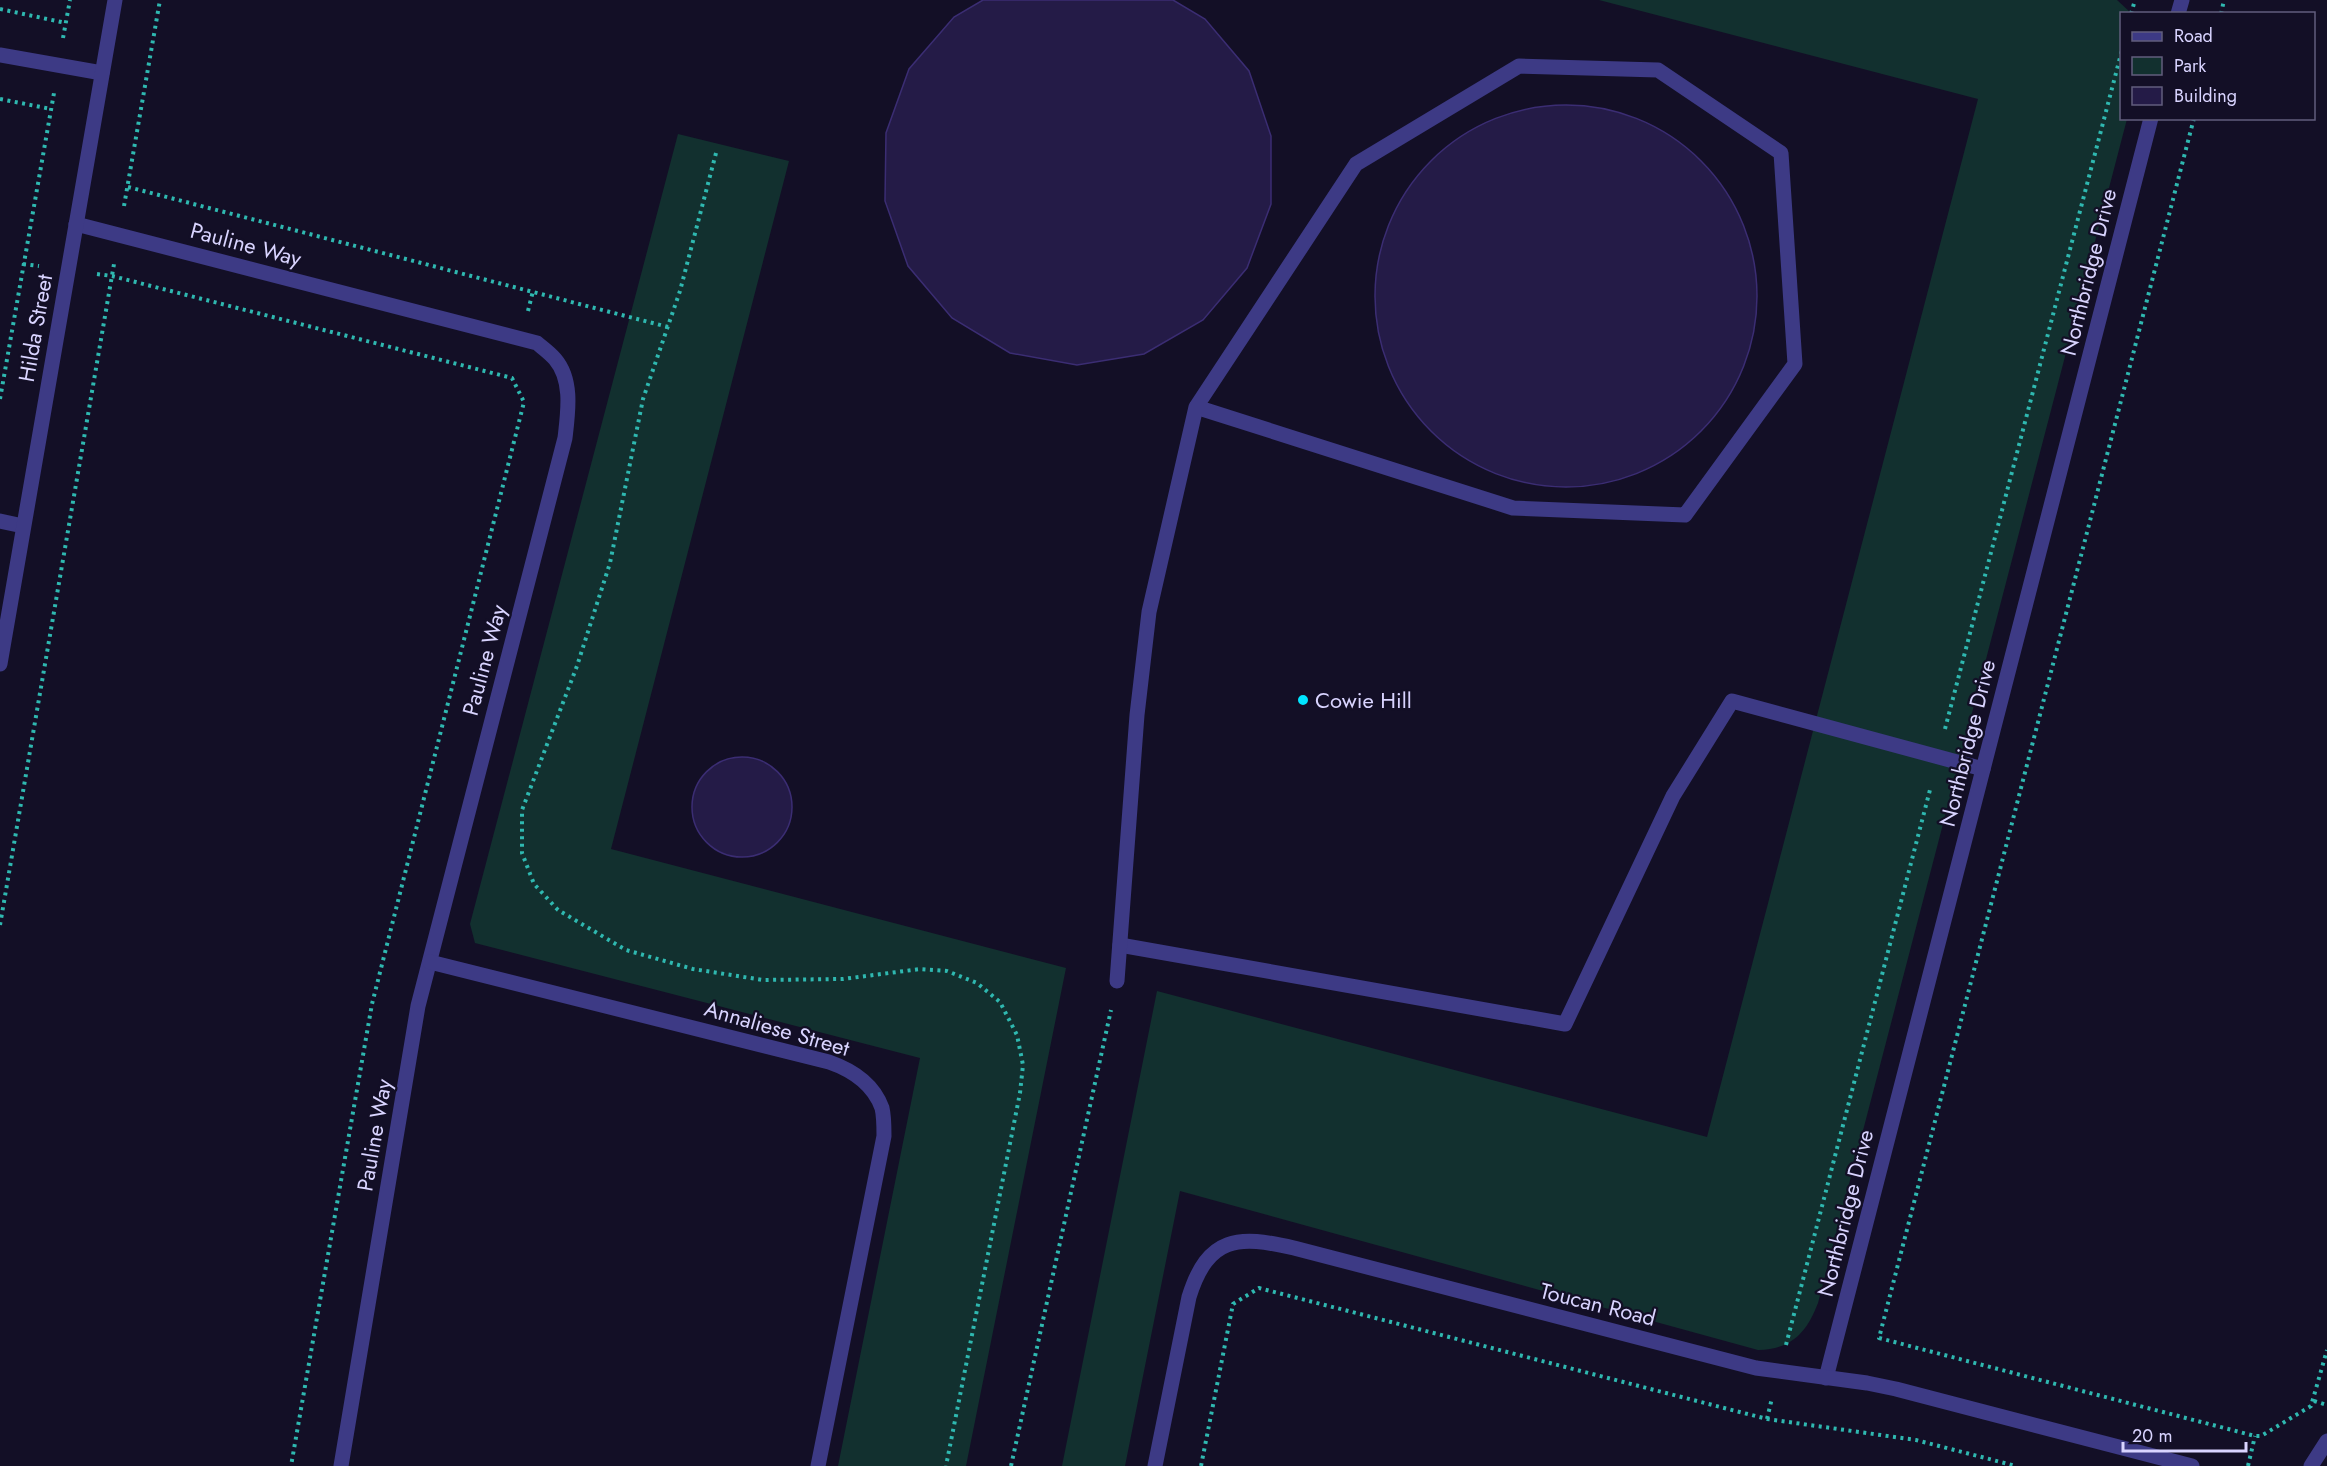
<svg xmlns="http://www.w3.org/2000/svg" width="2327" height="1466" font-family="Jost,sans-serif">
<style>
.green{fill:#12302f}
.building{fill:#241b47;stroke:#3b2d73;stroke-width:1.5}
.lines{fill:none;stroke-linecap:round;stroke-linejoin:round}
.path{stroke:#2fb8b0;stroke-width:4;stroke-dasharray:3 4.5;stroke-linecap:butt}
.service{stroke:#3d3a85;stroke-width:15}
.minor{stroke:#3d3a85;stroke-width:15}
.poi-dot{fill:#00e5ff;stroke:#130f26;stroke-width:2}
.labels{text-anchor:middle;stroke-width:4.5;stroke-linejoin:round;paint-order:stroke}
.street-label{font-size:22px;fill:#d9d4ff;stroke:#130f26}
.poi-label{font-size:22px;fill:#d9d4ff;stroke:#130f26;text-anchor:start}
</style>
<rect width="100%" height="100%" fill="#130f26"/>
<g class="green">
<path d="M1599,0H2117L2131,13L2122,14V118L2127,119L1818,1303C1806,1334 1791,1349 1758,1350L1180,1191L1125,1466H1062L1157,991L1707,1137L1978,99Z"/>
<polygon points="678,134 789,161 611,849 1066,968 966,1466 838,1466 920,1058 475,943 470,924"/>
</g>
<g class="building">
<polygon points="983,0 1173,0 1205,19 1249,71 1271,136 1271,204 1247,268 1203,320 1144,354 1077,365 1010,353 952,318 908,266 885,201 886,133 909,69 954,17"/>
<circle cx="1566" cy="296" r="191"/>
<circle cx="742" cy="807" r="50"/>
</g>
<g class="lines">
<g class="path">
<polyline points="0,9 66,23"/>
<polyline points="2131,14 2135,0"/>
<polyline points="2221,14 2224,0"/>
<polyline points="63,38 70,0"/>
<polyline points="0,99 51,109"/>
<polyline points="2194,118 1879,1338 2255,1436 2261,1436 2311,1406 2327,1350"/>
<polyline points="716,153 680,291 643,399 610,563 577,666 522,810 522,853 534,884 558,910 626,950 693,969 763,980 843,979 920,969 947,971 977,983 1000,1002 1017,1035 1023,1065 1020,1093 946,1466"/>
<polyline points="128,187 668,327"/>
<polyline points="124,206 160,0"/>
<polyline points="23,264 39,266"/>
<polyline points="97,274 112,276 512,378 524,402 372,1004 291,1466"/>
<polyline points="528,311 533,291"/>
<polyline points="0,399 54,93"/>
<polyline points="1945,729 2122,50"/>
<polyline points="0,925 114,264"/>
<polyline points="1786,1345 1931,786"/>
<polyline points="2314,1401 2327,1405"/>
<polyline points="1767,1419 1772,1398"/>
<polyline points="1011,1466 1111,1010"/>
<polyline points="1201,1466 1233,1304 1259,1288 1767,1419 1916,1440 2016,1466"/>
<polyline points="2248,1466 2255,1436"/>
</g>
<polyline class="service" points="1120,945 1565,1024 1673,796 1732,701 1983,769"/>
<g class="minor">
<polyline points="2178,14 2182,0"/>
<polyline points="0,55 102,73"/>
<path d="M76,224L537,343C543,348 550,353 555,359C573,380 568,412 565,438L418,1006L341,1466"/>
<polyline points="0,521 23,526"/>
<polyline points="0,664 115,0"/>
<path d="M430,962L829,1062C852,1070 873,1083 882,1108C884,1116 884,1128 884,1136L818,1466"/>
<polyline points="1117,981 1137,715 1149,612 1196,407 1356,164 1519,66 1658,70 1781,153 1795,364 1685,515 1513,508 1196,407"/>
<polyline points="1826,1378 2151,118"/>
<path d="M1155,1466L1189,1297C1208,1236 1238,1235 1294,1248L1756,1368L1867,1383L1896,1389L2192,1466"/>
<polyline points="2311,1466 2327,1441"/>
</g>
</g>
<circle class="poi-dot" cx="1303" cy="700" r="6"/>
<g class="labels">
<g class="street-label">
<text transform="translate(246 244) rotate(15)" y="8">Pauline Way</text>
<text transform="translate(2088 272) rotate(-76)" y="8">Northbridge Drive</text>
<text transform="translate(35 328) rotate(-80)" y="8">Hilda Street</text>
<text transform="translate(484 660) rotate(-75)" y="8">Pauline Way</text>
<text transform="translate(1967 743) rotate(-76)" y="8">Northbridge Drive</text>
<text transform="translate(777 1028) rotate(16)" y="8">Annaliese Street</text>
<text transform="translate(374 1135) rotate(-80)" y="8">Pauline Way</text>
<text transform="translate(1845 1213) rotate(-76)" y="8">Northbridge Drive</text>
<text transform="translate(1598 1304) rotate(14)" y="8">Toucan Road</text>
</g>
<g class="poi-label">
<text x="1315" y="708">Cowie Hill</text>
</g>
</g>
<rect x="2120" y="12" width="195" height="108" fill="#130f26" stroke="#625e7d" stroke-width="1.5"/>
<rect x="2132" y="32" width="30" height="9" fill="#3d3a85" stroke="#625e7d" stroke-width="1.5"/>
<text x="2174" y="42" font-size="18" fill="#d9d4ff">Road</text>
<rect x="2132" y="57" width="30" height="18" fill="#12302f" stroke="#625e7d" stroke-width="1.5"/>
<text x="2174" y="72" font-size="18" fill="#d9d4ff">Park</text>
<rect x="2132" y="87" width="30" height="18" fill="#241b47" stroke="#625e7d" stroke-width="1.5"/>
<text x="2174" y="102" font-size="18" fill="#d9d4ff">Building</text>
<path d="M2123 1442v9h123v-9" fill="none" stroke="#d9d4ff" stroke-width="3"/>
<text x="2132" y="1442" font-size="18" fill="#d9d4ff" stroke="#130f26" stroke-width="4.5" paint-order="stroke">20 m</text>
</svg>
